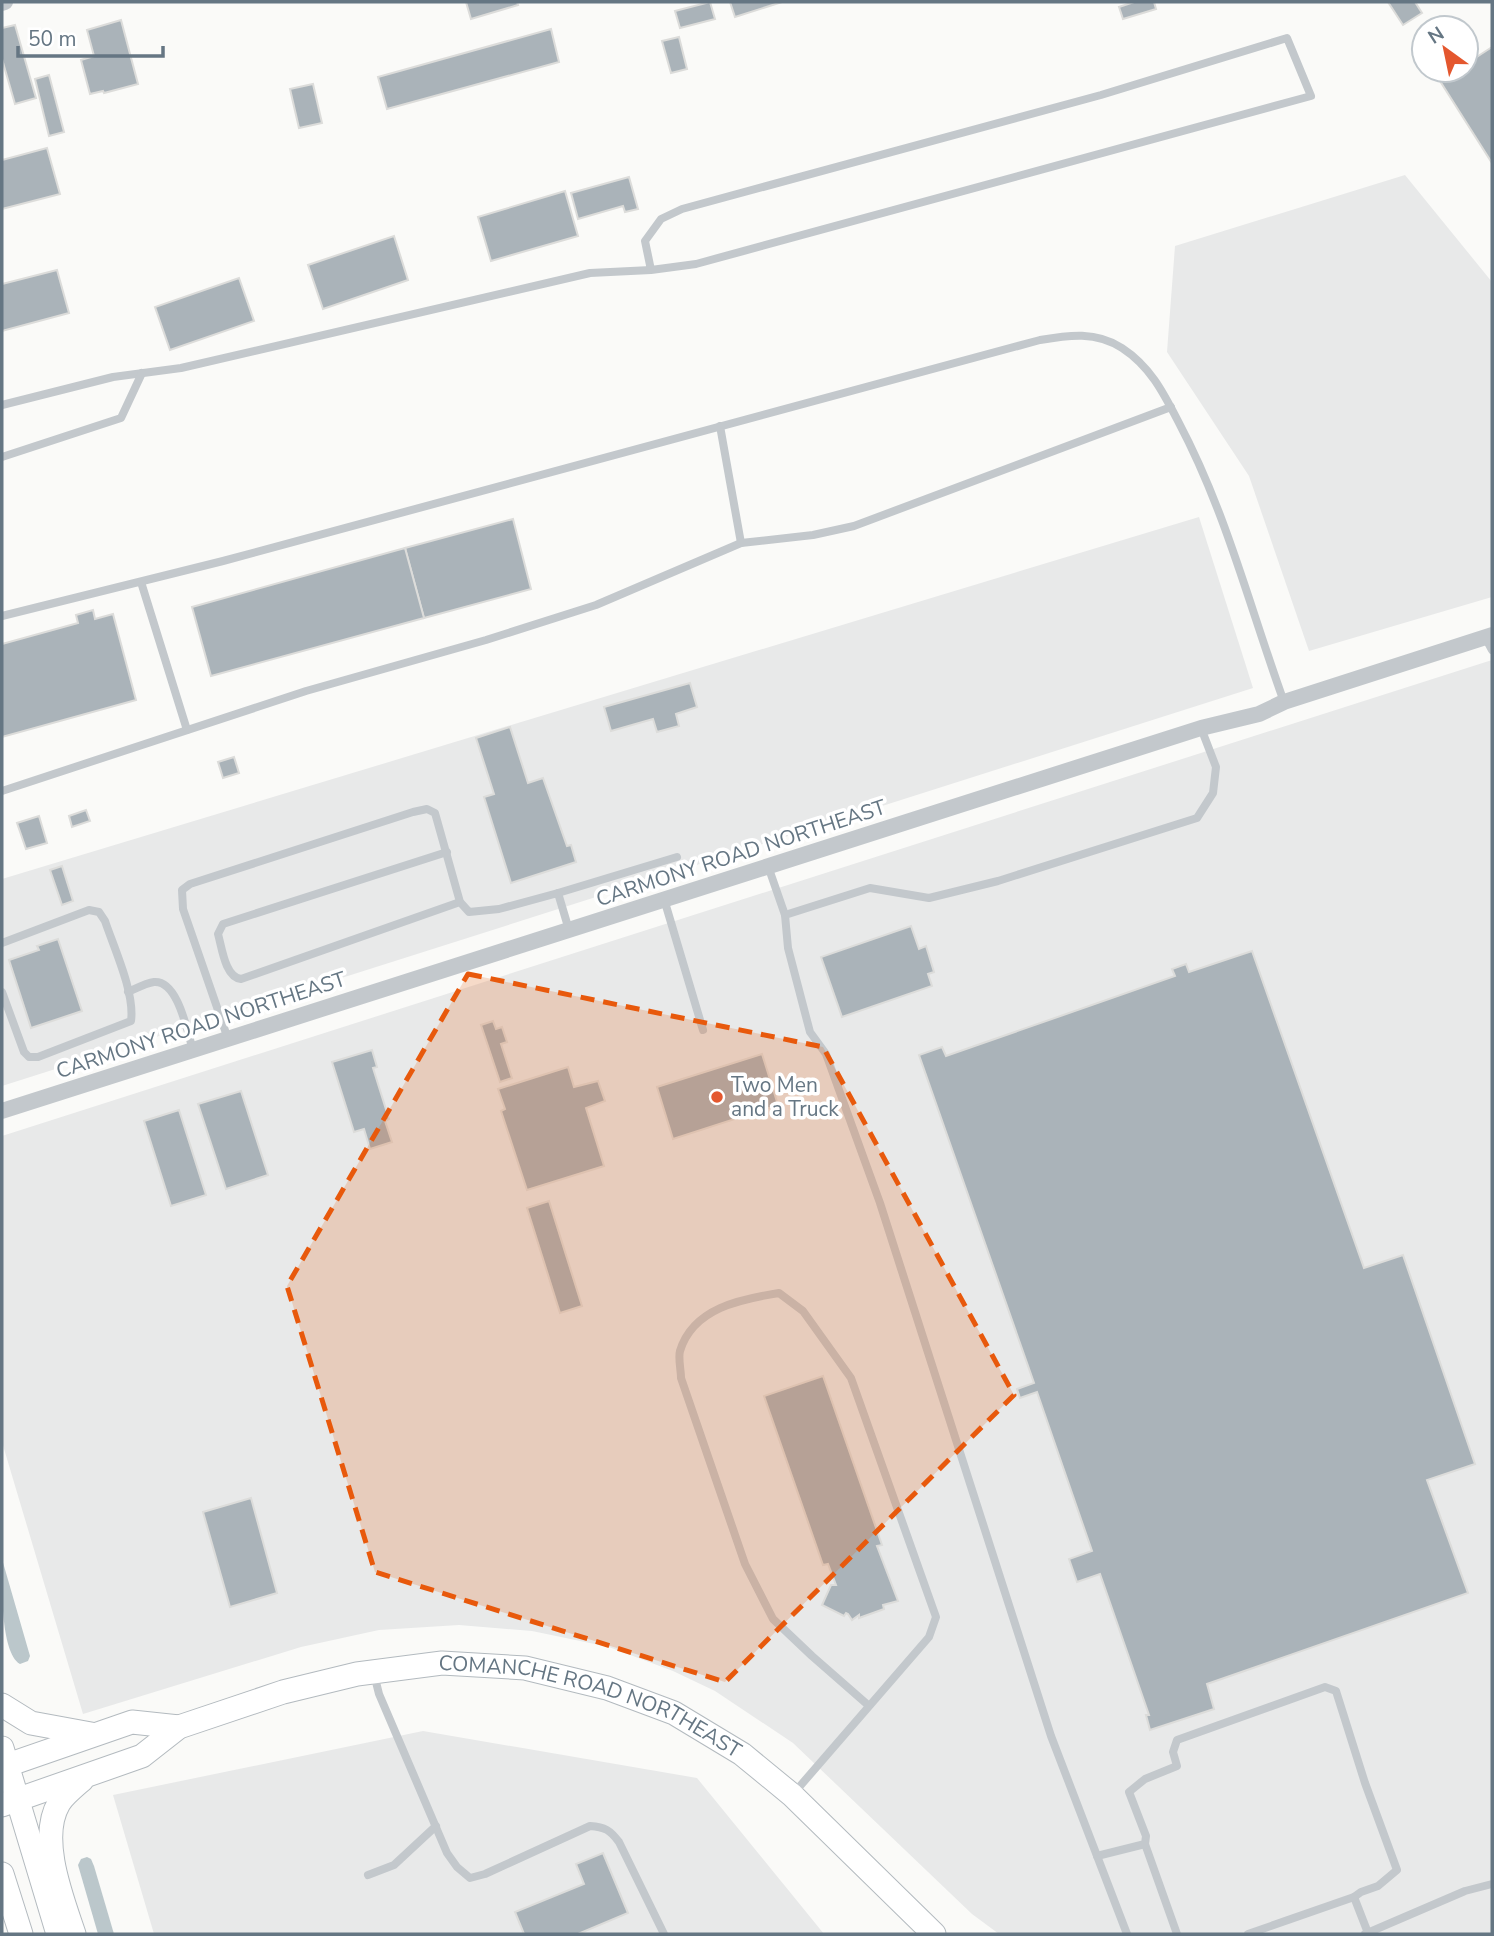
<svg xmlns="http://www.w3.org/2000/svg" width="1494" height="1936" font-family="'Nunito Sans',sans-serif">
<style>
.built{fill:#e8e9e9}
.water{fill:#bbc7cb}
.building{fill:#aab3b9;stroke:#dcdcda;stroke-width:2}
.lines{fill:none;stroke-linecap:round;stroke-linejoin:round}
.secondary-casing{stroke:#b3babf;stroke-width:25}
.lane{stroke:#c3c8cc;stroke-width:8}
.street{stroke:#c3c8cc;stroke-width:16}
.secondary{stroke:#fff;stroke-width:23}
.marked{fill:#e8590c;fill-opacity:0.2;stroke:#e8590c;stroke-width:5;stroke-dasharray:14 9;stroke-linejoin:round}
.poi-dot{fill:#e4572e;stroke:#fff;stroke-width:2.5}
.labels{text-anchor:middle;stroke-width:7;stroke-linejoin:round;paint-order:stroke}
.street-label{font-size:21px;fill:#657683;stroke:#fff}
.poi-label{font-size:21px;fill:#657683;stroke:#fff;text-anchor:start}
</style>
<rect width="100%" height="100%" fill="#fafaf8"/>
<g class="built">
<polygon points="1405,175 1492,282 1492,597 1309,651 1249,476 1167,352 1175,246"/>
<polygon points="1199,517 1253,688 2,1086 2,879"/>
<polygon points="1492,660 1492,1934 999,1934 972,1914 793,1743 715,1691 673,1671 609,1647 532,1631 459,1625 379,1630 301,1647 83,1714 2,1442 2,1136"/>
<polygon points="423,1731 697,1778 824,1934 154,1934 113,1795"/>
</g>
<g class="water">
<path d="M2,1559L30,1656L28,1661L20,1664C0,1652 2,1582 2,1559Z"/>
<polygon points="87,1857 91,1859 94,1866 114,1934 98,1934 78,1865 81,1859"/>
</g>
<g class="building">
<polygon points="466,2 517,2 518,5 471,19"/>
<polygon points="710,2 715,19 680,28 675,11"/>
<polygon points="730,2 782,2 735,17"/>
<polygon points="1134,2 1154,2 1156,9 1123,19 1119,7"/>
<polygon points="1388,2 1415,2 1422,13 1403,25"/>
<polygon points="121,20 138,84 104,93 103,91 90,94 81,60 94,56 87,30"/>
<polygon points="15,25 36,98 15,104 2,59 2,28"/>
<polygon points="551,29 559,62 387,109 378,77"/>
<polygon points="679,37 687,69 671,73 662,41"/>
<polygon points="1492,47 1492,163 1440,81 1456,70 1466,70 1466,64"/>
<polygon points="49,75 64,132 49,136 35,79"/>
<polygon points="313,84 322,123 299,128 290,89"/>
<polygon points="47,148 60,194 2,209 2,160"/>
<polygon points="629,177 638,209 625,212 623,206 578,219 571,193"/>
<polygon points="565,191 578,236 491,261 478,217"/>
<polygon points="394,236 408,280 323,309 308,265"/>
<polygon points="57,270 69,313 2,331 2,284"/>
<polygon points="239,278 254,321 170,350 155,307"/>
<polygon points="513,519 531,589 424,618 405,548"/>
<polygon points="405,548 424,618 211,676 192,607"/>
<polygon points="93,610 95,619 113,614 136,700 2,737 2,644 78,623 76,615"/>
<polygon points="690,683 697,707 676,714 679,726 657,732 653,719 611,731 604,707"/>
<polygon points="510,727 528,783 543,778 567,846 571,845 576,862 511,883 484,797 494,794 476,738"/>
<polygon points="234,757 239,773 223,778 218,762"/>
<polygon points="86,810 90,821 72,827 69,816"/>
<polygon points="39,816 47,843 26,849 17,823"/>
<polygon points="62,866 73,901 62,905 50,870"/>
<polygon points="911,926 919,949 926,946 934,972 928,974 932,986 842,1017 821,957"/>
<polygon points="58,939 82,1011 31,1028 9,960 39,950 37,946"/>
<polygon points="1252,951 1364,1268 1403,1255 1475,1464 1427,1480 1468,1593 1207,1684 1214,1709 1150,1730 1146,1715 1149,1715 1100,1574 1077,1582 1069,1559 1092,1551 1037,1392 1020,1398 1017,1389 1034,1383 919,1055 942,1047 946,1056 1175,976 1172,969 1186,964 1189,972"/>
<polygon points="493,1021 496,1029 502,1027 507,1042 501,1044 512,1078 500,1082 481,1025"/>
<polygon points="372,1050 377,1067 373,1068 389,1119 385,1121 392,1142 370,1149 364,1129 354,1132 332,1062"/>
<polygon points="762,1054 778,1105 673,1139 657,1087"/>
<polygon points="568,1067 574,1087 598,1081 605,1101 586,1108 604,1166 527,1190 501,1111 505,1109 498,1089"/>
<polygon points="241,1091 268,1175 226,1189 198,1104"/>
<polygon points="179,1110 206,1195 171,1206 144,1121"/>
<polygon points="549,1201 582,1306 560,1313 527,1208"/>
<polygon points="823,1376 882,1545 877,1546 898,1601 883,1605 884,1609 859,1618 859,1615 852,1620 848,1614 846,1613 844,1616 822,1605 831,1585 836,1585 828,1564 823,1565 764,1396"/>
<polygon points="251,1498 277,1593 230,1607 203,1512"/>
<polygon points="603,1853 628,1913 578,1934 524,1934 515,1912 584,1884 576,1864"/>
</g>
<g class="lines">
<defs>
<g id="secondary">
<polyline points="2,1705 31,1723 91,1734"/>
<polyline points="2,1748 58,1934"/>
<polyline points="2,1767 132,1722 179,1727"/>
<path id="s1" d="M2,1805L142,1756L179,1727L283,1692L357,1674L442,1663L525,1668L607,1688L674,1713L742,1754L792,1795L934,1934"/>
<polyline points="2,1874 21,1934"/>
<path d="M74,1934C62,1898 38,1838 59,1803C64,1795 74,1787 82,1780"/>
</g>
</defs>
<use href="#secondary" class="secondary-casing"/>
<g class="lane">
<polyline points="2,405 113,377 181,368 590,273 651,270 696,264 1311,96 1287,38 1101,95 682,209 661,219 645,241 651,270"/>
<polyline points="720,426 741,543"/>
<polyline points="2,457 121,418 142,373"/>
<polyline points="141,582 187,730"/>
<path d="M2,616L223,561L1040,340C1069,335 1096,331 1122,348C1151,367 1164,394 1179,423C1226,512 1250,608 1284,702"/>
<polyline points="1485,637 1492,650"/>
<polyline points="2,791 306,691 486,640 596,605 741,543 813,535 854,526 1171,407"/>
<path d="M447,852L223,924L218,934C222,948 225,977 241,979L460,902"/>
<polyline points="768,866 785,915 788,948 810,1032 826,1054 880,1203 1051,1736 1127,1934"/>
<polyline points="558,893 677,857"/>
<polyline points="664,899 703,1030"/>
<polyline points="785,915 870,888 929,898 998,881 1197,818 1213,793 1216,767 1201,728"/>
<path d="M2,943L89,910L99,912L105,921C114,948 135,993 131,1021L38,1057H29L24,1052L2,992"/>
<path d="M128,992C135,989 146,983 154,982C178,980 187,1031 193,1050"/>
<polyline points="228,1039 183,909 182,890 190,884 413,812 427,809 435,813 460,902 469,912 499,909 558,893 569,930"/>
<path d="M374,1674L379,1694L447,1853L457,1867L470,1878L485,1874L590,1826C605,1827 610,1830 619,1842L664,1934"/>
<path d="M794,1793L929,1637L936,1617L851,1378L803,1311L779,1293C741,1299 693,1308 680,1351C678,1358 681,1370 681,1378L745,1564L773,1619L812,1656L868,1705"/>
<polyline points="1145,1844 1177,1934"/>
<polyline points="1097,1856 1145,1844 1146,1836 1129,1792 1145,1779 1177,1766 1173,1752 1177,1740 1325,1687 1336,1691 1365,1783 1397,1870 1378,1886 1361,1892 1354,1897 1368,1933"/>
<polyline points="368,1875 394,1865 436,1826"/>
<polyline points="1248,1934 1354,1897"/>
<polyline points="1365,1934 1465,1891 1492,1884"/>
</g>
<g class="street">
<polyline points="2,3 5,2"/>
<polyline points="2,1111 1201,728 1259,714 1284,702 1492,635"/>
</g>
<use href="#secondary" class="secondary"/>
</g>
<path class="marked" d="M468,974L823,1047L1014,1395L725,1682L375,1572L287,1286Z"/>
<circle class="poi-dot" cx="717" cy="1097" r="7"/>
<g class="labels">
<g class="street-label">
<text transform="translate(741 853) rotate(-18)" y="7">CARMONY ROAD NORTHEAST</text>
<text transform="translate(201 1025) rotate(-18)" y="7">CARMONY ROAD NORTHEAST</text>
<text dy="7" stroke="none"><textPath href="#s1" startOffset="623">COMANCHE ROAD NORTHEAST</textPath></text>
</g>
<g class="poi-label">
<text x="731" y="1092">Two Men<tspan x="731" dy="24">and a Truck</tspan></text>
</g>
</g>
<rect width="1494" height="1936" fill="none" stroke="#657683" stroke-width="7"/>
<g transform="translate(1445 49) rotate(327)"><circle r="33" fill="#ffffff" stroke="#c1c8cd" stroke-width="2"/>
<path d="M0-5L12 26L0 18L-12 26Z" fill="#e4572e"/>
<text y="-10" font-size="19" font-weight="bold" text-anchor="middle" fill="#657683">N</text>
</g>
<path d="M18 46v10h145v-10" fill="none" stroke="#657683" stroke-width="3.5"/>
<text x="28" y="46" font-size="21" fill="#657683" stroke="#ffffff" stroke-width="5" paint-order="stroke">50 m</text>
</svg>
